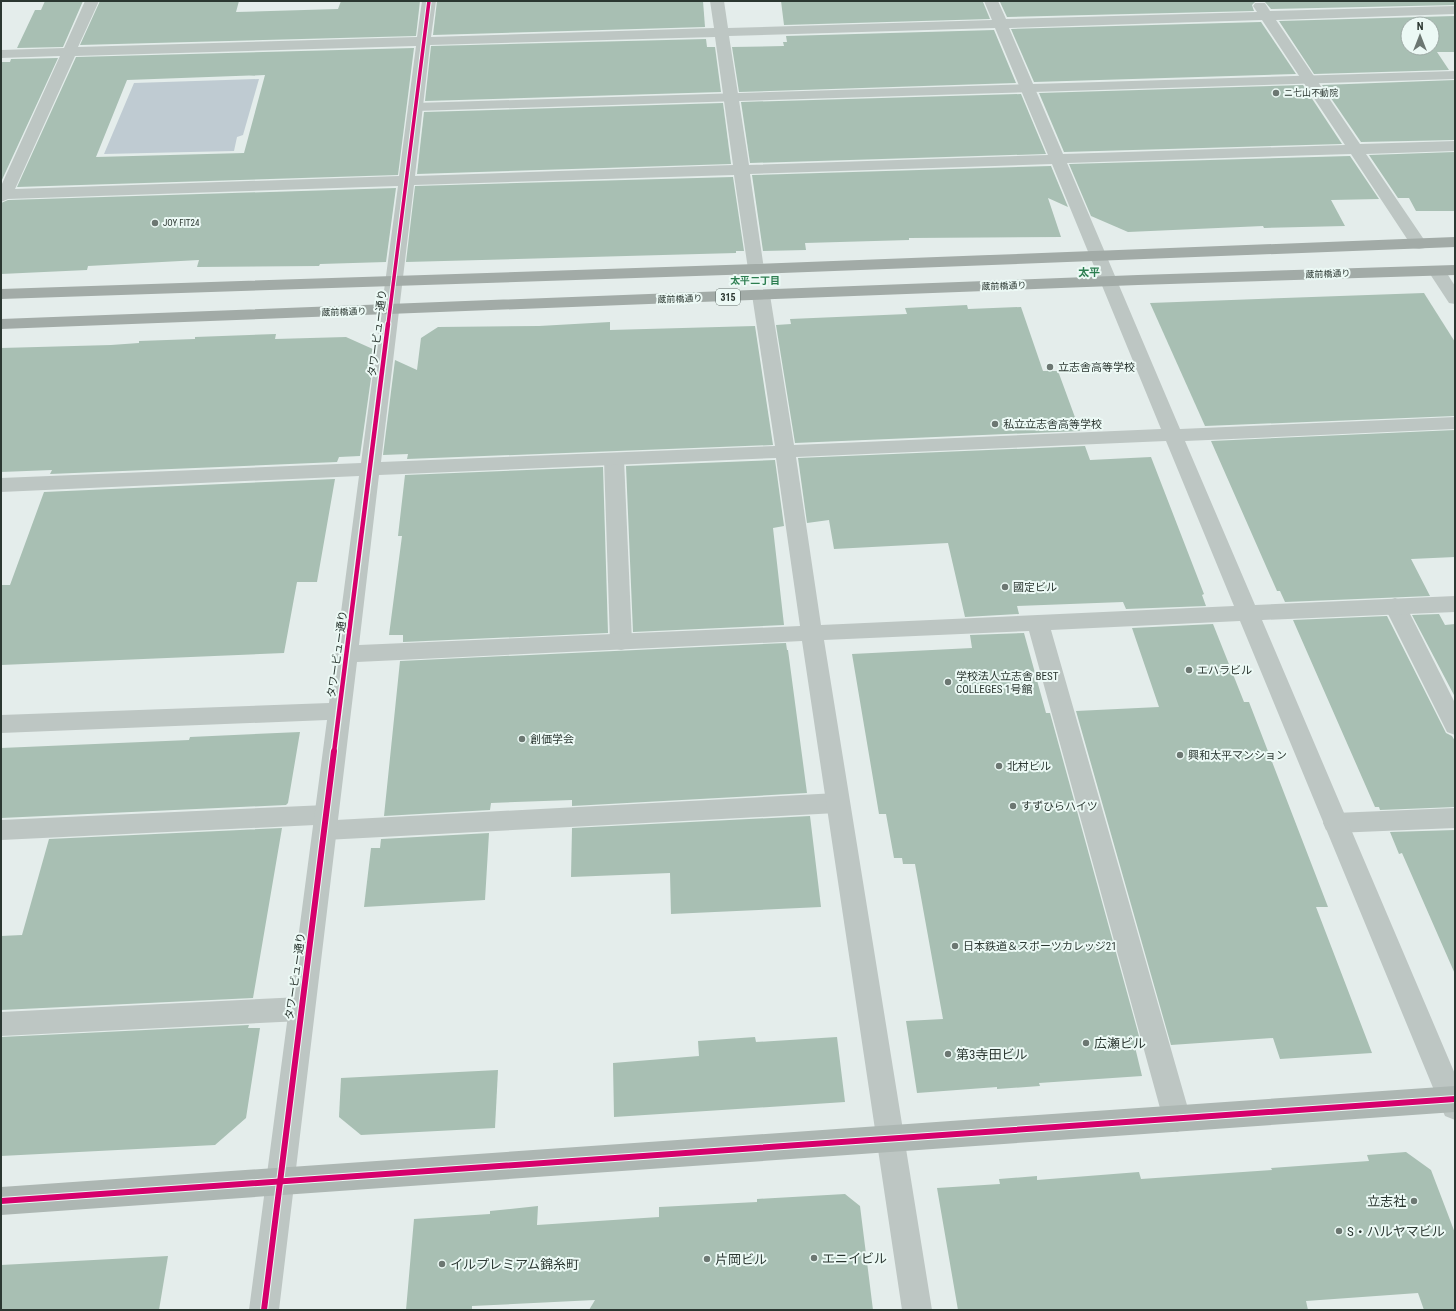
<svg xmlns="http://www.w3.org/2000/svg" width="1456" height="1311" font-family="'Roboto Condensed','Noto Sans JP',sans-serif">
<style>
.green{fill:#bfcbd2}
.building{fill:#a8bfb3;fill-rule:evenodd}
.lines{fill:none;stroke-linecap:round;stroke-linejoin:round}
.lane{fill:#bdc6c3;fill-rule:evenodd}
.street{fill:#bdc6c3;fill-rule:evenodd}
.secondary{fill:#adb7b3;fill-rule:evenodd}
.primary{fill:#a2aba7;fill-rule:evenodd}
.cycleway-far2-casing{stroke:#ecf9f5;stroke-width:5.5}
.cycleway-far1-casing{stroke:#ecf9f5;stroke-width:7}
.cycleway-casing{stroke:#ecf9f5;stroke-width:8}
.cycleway-far2{stroke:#d6006c;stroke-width:3.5}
.cycleway-far1{stroke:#d6006c;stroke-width:4.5}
.cycleway{stroke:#d6006c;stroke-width:6}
.poi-dot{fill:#6c7772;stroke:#ecf9f5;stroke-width:1.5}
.labels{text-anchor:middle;stroke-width:4;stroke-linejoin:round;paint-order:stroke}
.far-poi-label{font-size:9px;fill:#2b3731;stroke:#ecf9f5;text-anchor:start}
.far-street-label{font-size:9px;fill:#2b3731;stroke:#ecf9f5}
.far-neighbourhood-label{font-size:10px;font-weight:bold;fill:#2c7e50;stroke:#ecf9f5}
.shield{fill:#ecf9f5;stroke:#65716c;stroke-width:1}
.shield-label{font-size:10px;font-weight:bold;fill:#2b3731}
.far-quarter-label{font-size:11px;font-weight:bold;fill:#2c7e50;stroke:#ecf9f5}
.street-label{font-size:11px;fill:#2b3731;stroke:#ecf9f5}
.poi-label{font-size:11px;fill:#2b3731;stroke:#ecf9f5;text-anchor:start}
.near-poi-label{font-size:13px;fill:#2b3731;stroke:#ecf9f5;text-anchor:start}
</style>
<rect width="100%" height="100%" fill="#e4edeb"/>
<polygon class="green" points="259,79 243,135 237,137 234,151 104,154 134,83"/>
<g class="building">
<polygon points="45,1 83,1 63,47 17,48 35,10 41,10"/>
<polygon points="100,1 239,1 236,12 338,9 341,1 420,1 416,36 80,45"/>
<polygon points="437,1 703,1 705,27 433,35"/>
<polygon points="781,1 983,2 990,19 784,25"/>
<polygon points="1016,1 1455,1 1455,5 1271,9 1265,2 1255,2 1252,5 1254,11 1007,17 1000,2"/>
<path d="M1455,16V52H1437L1449,70L1314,74L1279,21ZM1408,24H1432V48H1408Z"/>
<polygon points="1261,22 1296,74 1034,82 1011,29"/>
<polygon points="994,30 1016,83 739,92 732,47 784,46 783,42 787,42 786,36"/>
<polygon points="706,39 707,47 715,47 721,92 425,101 431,46"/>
<path d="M414,48L398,175L17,187L76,57ZM265,75L244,153L96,157L127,80Z"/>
<polygon points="58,58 1,182 1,62 10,62 11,59"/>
<polygon points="1455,80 1455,140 1361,142 1322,85"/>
<polygon points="1303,85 1342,144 1064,152 1039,93"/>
<polygon points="1021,94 1046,154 750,163 741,102"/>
<polygon points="723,103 731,164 417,174 424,112"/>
<polygon points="1455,152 1455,211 1416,211 1409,198 1398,198 1369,155"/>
<polygon points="1350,156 1379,199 1331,200 1345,226 1264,228 1263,226 1128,232 1091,216 1069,164"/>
<polygon points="1051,166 1068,207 1048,198 1061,237 909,238 909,240 805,243 806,250 763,251 752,175"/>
<polygon points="733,177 744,251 736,251 736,253 406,262 415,186"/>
<polygon points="396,188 386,262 320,264 319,266 197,267 199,260 88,266 87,270 1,274 1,203 8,200"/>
<polygon points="1424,293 1455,342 1455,416 1205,426 1150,303"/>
<polygon points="967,305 968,309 1021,307 1043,371 1058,371 1080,431 795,443 776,325 791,324 790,319 907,314 905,308"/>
<polygon points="610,322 610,330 755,326 773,445 407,459 408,454 383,455 395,360 417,370 421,338 438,327 539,326"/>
<polygon points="276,334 275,339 346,337 375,350 360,456 339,457 337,462 50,474 52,470 1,472 1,348 111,345 139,343 139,341 195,339 195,337"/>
<polygon points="1455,430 1455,557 1411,559 1430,596 1285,602 1280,591 1277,591 1211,441"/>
<polygon points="1085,446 1090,460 1151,457 1204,594 1202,595 1206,606 1126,609 1123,602 1017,606 1019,614 965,617 948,543 834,549 829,520 807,523 798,458"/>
<polygon points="775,460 784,526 773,528 784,625 633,632 626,466"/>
<polygon points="603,467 608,633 403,642 403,635 389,635 402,536 398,536 405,475"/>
<polygon points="335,479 317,582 297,582 284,653 1,665 1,585 10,585 44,492"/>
<polygon points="1439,614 1445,625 1455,624 1455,697 1412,615"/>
<polygon points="1387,616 1446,733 1452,736 1455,741 1455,807 1380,810 1379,807 1375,807 1293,620"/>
<polygon points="1213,624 1244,702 1249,702 1328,907 1316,907 1372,1053 1280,1059 1273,1038 1171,1045 1076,711 1159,707 1132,628"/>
<polygon points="1024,633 1046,713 1050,713 1142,1047 1135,1047 1142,1076 1039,1083 1040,1086 997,1089 997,1087 917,1093 906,1021 943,1019 915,864 903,864 902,858 894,858 886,814 879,814 852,654 972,648 970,635"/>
<polygon points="786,643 787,650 788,650 807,793 572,806 572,800 491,803 490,810 384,816 400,661"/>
<polygon points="300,732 288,803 286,805 1,818 1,748 189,740 190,737"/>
<polygon points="810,816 821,907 671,914 670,873 571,877 572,828"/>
<polygon points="282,828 253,998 1,1010 1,936 22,935 49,839"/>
<polygon points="1455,830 1455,974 1402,853 1399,854 1390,832"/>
<polygon points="489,833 485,900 364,907 371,848 380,848 381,839"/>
<polygon points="249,1025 248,1028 260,1028 246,1118 215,1145 1,1156 1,1037"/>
<polygon points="755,1037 756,1042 837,1037 845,1102 614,1117 613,1063 699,1056 698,1041"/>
<polygon points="498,1070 495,1128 361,1135 339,1117 341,1078"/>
<polygon points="1406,1152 1431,1170 1455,1233 1455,1310 1424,1310 1418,1293 1306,1301 1308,1310 958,1310 937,1188 1000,1184 999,1179 1037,1176 1037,1180 1139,1172 1141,1179 1272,1170 1271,1168 1369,1161 1367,1155"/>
<polygon points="845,1194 860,1206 873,1310 589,1310 595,1300 472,1306 472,1310 406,1310 414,1219 490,1214 490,1211 538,1206 537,1225 659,1217 659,1207 757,1202 757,1199"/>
<polygon points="168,1256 159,1310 1,1310 1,1265"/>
</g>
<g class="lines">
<g class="lane">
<polygon points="1455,71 1455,79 415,111 410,110 408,107 410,104 415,103"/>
<polygon points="614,453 621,455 624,459 632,642 629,648 621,650 613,648 610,642 604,459 607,455"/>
<polygon points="1395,598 1403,601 1406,606 1455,703 1455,735 1447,732 1384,606 1387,601"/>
<polygon points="837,793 845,796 849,803 845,810 837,813 325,840 316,837 313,830 315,825 1,840 1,820 326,805 335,808 338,815 336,820"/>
<polygon points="1455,808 1455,828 1335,833 1326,830 1323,823 1326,816 1335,813"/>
<polygon points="301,997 310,1001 314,1009 310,1017 301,1021 1,1036 1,1012"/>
</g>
<g class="street">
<path d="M85,1H99L78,47L417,37L422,1H436L431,37L714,28L710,1H724L728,28L992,20L984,1H998L1006,19L1257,12L1253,6L1255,3H1265L1270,11L1455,6V14L1276,20L1360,144L1455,141V151L1366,154L1427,244L1425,248L1419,249L1413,248L1351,154L1067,163L1180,429L1455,417V429L1185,441L1255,605L1455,596V612L1262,620L1455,1074V1120L1445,1116L1441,1107L1240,621L1051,630L1191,1119L1187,1128L1177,1132L1167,1128L1163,1119L1029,631L824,640L932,1310H902L802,641L357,662L279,1310H249L327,720L1,733V715L329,703L359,476L1,492V478L361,463L398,186L8,199L1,202V186L60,56L1,58V50L64,48ZM1262,20L1345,145L1063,154L1009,28ZM995,28L1048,155L749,165L729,36ZM715,37L733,165L415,176L430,45ZM416,46L399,176L15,189L75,56ZM1052,164L1161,429L794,445L770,295L767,291L761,290L755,291L752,295L775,446L381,462L414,185L734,175L748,269L750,273L756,274L762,273L764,269L750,174ZM1166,441L1234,606L821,625L796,457ZM776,458L800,626L359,645L379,475Z"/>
<polygon points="1437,266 1443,267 1455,286 1455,304 1449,303 1428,271 1431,267"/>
</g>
<polygon class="secondary" points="1455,1086 1455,1112 1,1215 1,1187"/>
<g class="primary">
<polygon points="1455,237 1455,247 756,274 1,299 1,289 756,264"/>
<polygon points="1455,265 1455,275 1138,285 1,329 1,319 1138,275"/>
</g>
<defs>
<polyline id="cycleway-far2" points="388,325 429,1"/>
<polyline id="cycleway-far1" points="334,752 388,324"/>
<g id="cycleway">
<polyline points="1,1201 1455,1099"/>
<polyline points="264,1310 334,751"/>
</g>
</defs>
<use href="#cycleway-far2" class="cycleway-far2-casing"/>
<use href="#cycleway-far1" class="cycleway-far1-casing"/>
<use href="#cycleway" class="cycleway-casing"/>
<use href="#cycleway-far2" class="cycleway-far2"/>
<use href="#cycleway-far1" class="cycleway-far1"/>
<use href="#cycleway" class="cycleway"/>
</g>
<g class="poi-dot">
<circle cx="1276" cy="93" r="4"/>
<circle cx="155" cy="223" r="4"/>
<circle cx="1050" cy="367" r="4"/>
<circle cx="995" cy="424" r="4"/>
<circle cx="1005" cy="587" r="4"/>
<circle cx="1189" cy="670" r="4"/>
<circle cx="948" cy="682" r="4"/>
<circle cx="522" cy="739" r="4"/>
<circle cx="1180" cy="755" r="4"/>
<circle cx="999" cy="766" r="4"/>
<circle cx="1013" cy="806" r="4"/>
<circle cx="955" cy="946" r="4"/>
<circle cx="1086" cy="1043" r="4"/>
<circle cx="948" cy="1054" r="4"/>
<circle cx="1414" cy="1201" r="4"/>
<circle cx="1339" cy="1231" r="4"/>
<circle cx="814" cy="1258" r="4"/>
<circle cx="707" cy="1259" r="4"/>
<circle cx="442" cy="1264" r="4"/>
</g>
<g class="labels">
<g class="far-poi-label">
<text x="1284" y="96">ニ七山不動院</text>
<text x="163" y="226">JOY FIT24</text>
</g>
<g class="far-street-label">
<text transform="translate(1328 274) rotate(-2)" y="3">蔵前橋通り</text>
<text transform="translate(1004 286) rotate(-2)" y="3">蔵前橋通り</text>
<text transform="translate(680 299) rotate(-2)" y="3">蔵前橋通り</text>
<text transform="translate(344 312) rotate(-2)" y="3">蔵前橋通り</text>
</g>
<g class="far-neighbourhood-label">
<text x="755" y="284">太平二丁目</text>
</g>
<rect class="shield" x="716" y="289" width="24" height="16" rx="3"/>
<g class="shield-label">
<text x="728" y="301">315</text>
</g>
<g class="far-quarter-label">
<text x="1089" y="276">太平</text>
</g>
<g class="street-label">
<text transform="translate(377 333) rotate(-83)" y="4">タワービュー通り</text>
<text transform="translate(337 654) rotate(-82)" y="4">タワービュー通り</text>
<text transform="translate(295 976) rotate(-82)" y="4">タワービュー通り</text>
</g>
<g class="poi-label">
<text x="1058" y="371">立志舎高等学校</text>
<text x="1003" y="428">私立立志舎高等学校</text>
<text x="1013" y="591">國定ビル</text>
<text x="1197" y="674">エハラビル</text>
<text x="956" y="680">学校法人立志舎 BEST<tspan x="956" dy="13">COLLEGES 1号館</tspan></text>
<text x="530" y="743">創価学会</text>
<text x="1188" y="759">興和太平マンション</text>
<text x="1007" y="770">北村ビル</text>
<text x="1021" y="810">すずひらハイツ</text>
<text x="963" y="950">日本鉄道＆スポーツカレッジ21</text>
</g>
<g class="near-poi-label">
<text x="1094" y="1048">広瀬ビル</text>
<text x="956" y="1059">第3寺田ビル</text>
<text x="1406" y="1206" text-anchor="end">立志社</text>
<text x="1347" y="1236">S・ハルヤマビル</text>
<text x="822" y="1263">エニイビル</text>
<text x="715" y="1264">片岡ビル</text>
<text x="450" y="1269">イルプレミアム錦糸町</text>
</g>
</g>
<rect width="1456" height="1311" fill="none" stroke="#2b3731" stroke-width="4"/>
<g transform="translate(1420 36)"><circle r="19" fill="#ecf9f5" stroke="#9faba7"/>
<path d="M0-3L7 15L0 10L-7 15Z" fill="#6c7772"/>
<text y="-6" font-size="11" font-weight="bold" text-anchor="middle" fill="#2b3731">N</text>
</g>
</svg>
